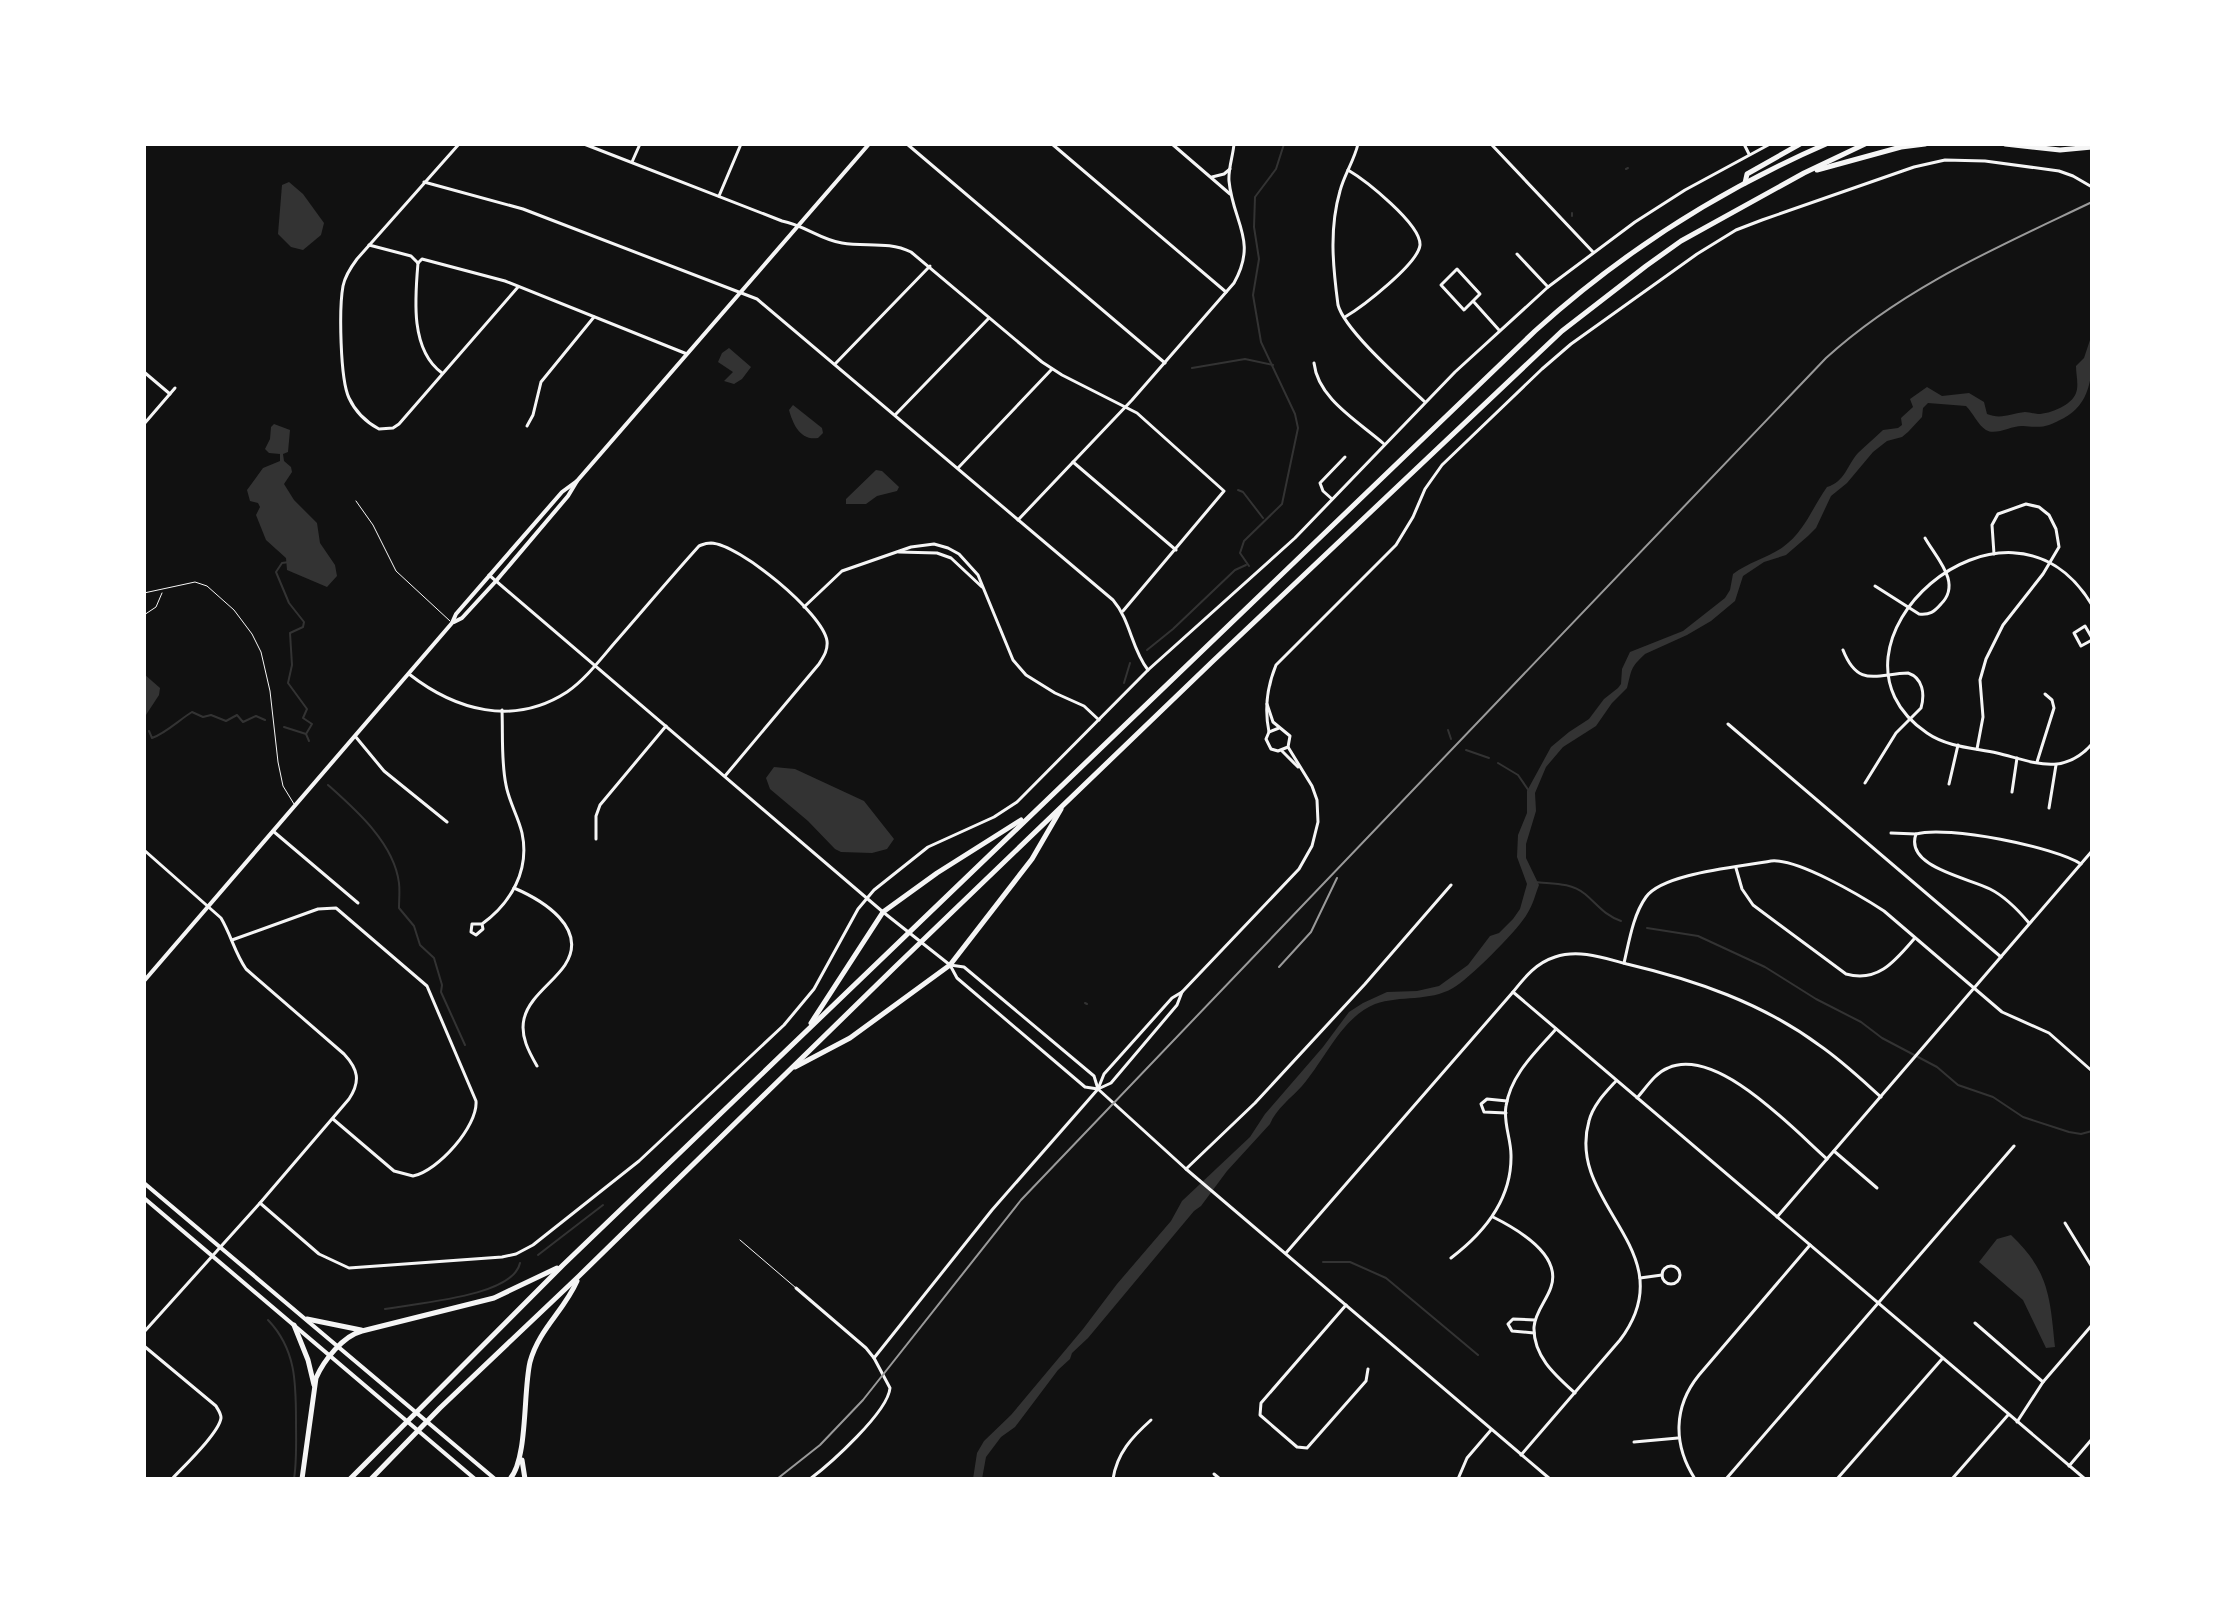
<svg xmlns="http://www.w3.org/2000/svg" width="2236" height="1623" font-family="'Alegreya Sans',sans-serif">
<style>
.water{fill:#333}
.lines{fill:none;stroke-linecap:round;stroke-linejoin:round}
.stream{stroke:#333;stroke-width:2}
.service{stroke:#f5f5f5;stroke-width:1}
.minor{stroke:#f5f5f5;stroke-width:3}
.tertiary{stroke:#f5f5f5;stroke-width:3}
.secondary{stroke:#f5f5f5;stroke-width:4}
.trunk{stroke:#f5f5f5;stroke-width:4}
.motorway{stroke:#f5f5f5;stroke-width:5}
.rail{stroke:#9a9a9a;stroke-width:2}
</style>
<rect width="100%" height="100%" fill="#111"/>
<g class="water">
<polygon points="289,182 303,194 324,223 321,235 303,250 291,247 278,234 282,185"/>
<path d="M2092,334C2092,364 2096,401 2064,418C2046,427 2044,428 2023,426C2012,425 1996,436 1986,430C1978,425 1973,413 1966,406L1928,403L1923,408L1922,417L1908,432L1902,437L1887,441L1873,452L1847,483L1831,496L1816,528L1808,536L1786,555L1764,562L1743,576L1735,601L1711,621L1687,635L1645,654C1630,668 1632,669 1627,688L1612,703L1596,726L1563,747L1546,767L1535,793L1536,811L1526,844V858L1539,885C1535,895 1533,905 1527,914C1518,930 1469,979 1453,988C1429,1002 1401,995 1375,1004C1342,1017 1324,1061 1302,1086C1291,1098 1276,1109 1270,1124L1227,1171L1201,1206L1194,1211L1088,1338L1072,1353L1070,1359L1058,1370L1015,1427L1001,1437L986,1457L982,1479H973L977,1453L984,1441L1011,1415L1083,1329L1117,1284L1171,1221L1182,1201L1250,1137L1265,1114L1323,1047L1349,1012L1363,1003L1387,992L1417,991L1439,986L1468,965L1490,936L1499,933L1513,919L1520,909L1527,884L1517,857L1518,835L1527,813V791L1551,747L1569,732L1589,719L1604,699L1618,688L1621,684L1622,669L1630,652L1683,631L1725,598L1730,590L1733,574C1749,562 1768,558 1783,547C1805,531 1812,508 1827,487C1845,482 1847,465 1858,453C1866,445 1875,438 1883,430L1898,428L1902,425L1901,418L1913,407L1910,399L1927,387L1942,396L1969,393L1984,402L1987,414C2001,420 2012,413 2025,412C2029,412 2034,414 2038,414C2050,414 2072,405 2076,393C2079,385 2076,375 2076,366L2084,358Z"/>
<polygon points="729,348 751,367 742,379 734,384 724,381 733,372 718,362 722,353"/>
<path d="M793,405L822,428L823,433L818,438C800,441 793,424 789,410Z"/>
<polygon points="274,424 290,430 288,452 283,454 284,461 291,467 292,472 284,484 294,500 317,523 320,543 335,565 337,576 327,587 287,570 286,558 266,540 256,515 260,507 258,503 250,501 247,490 263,468 280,461 280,454 269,453 265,449 270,439 271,427"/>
<polygon points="876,470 882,471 899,487 897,491 877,496 866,504 846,504 846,499"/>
<polygon points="144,674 160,688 159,695 144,718"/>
<polygon points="774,767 795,769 864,801 894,839 887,849 872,853 841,852 835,849 808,821 770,789 766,778"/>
<path d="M2011,1235C2049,1271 2050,1297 2055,1347L2046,1348L2023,1300L1979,1262L1997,1239Z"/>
</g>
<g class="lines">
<g class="stream">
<polyline points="1626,169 1628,168"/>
<polyline points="1572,216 1572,213"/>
<polyline points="1192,368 1245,359 1273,365"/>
<polyline points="1238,490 1243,492 1263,518"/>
<polyline points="289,562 282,563 276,572 289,603 304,622 303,627 290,633 292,665 288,683 307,709 303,718 312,724 306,734"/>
<polyline points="1249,566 1240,553 1244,541 1282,504 1298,428 1295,414 1261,342 1253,295 1259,259 1254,227 1255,197 1276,169 1284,144"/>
<polyline points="1147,650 1173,629 1235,570 1246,565"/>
<polyline points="1124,683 1130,663"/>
<polyline points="284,727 306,734 309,741"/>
<polyline points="1448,730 1451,739"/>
<path d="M149,731L152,738C166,733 179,720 192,712L203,717L211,715L226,721L237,715L243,722L256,716L265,720"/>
<polyline points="1466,750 1489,758"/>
<polyline points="1498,763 1518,775 1529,791"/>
<path d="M328,785C356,810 394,843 399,883C400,891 399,900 399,908L414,926L420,945L434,958L442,985L441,992L465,1045"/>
<path d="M1535,882C1552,884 1570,882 1585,894C1598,905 1604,915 1621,921"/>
<polyline points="1647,928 1698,936 1765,967 1816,999 1861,1022 1882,1038 1937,1067 1958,1085 1993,1097 2023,1117 2069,1132 2081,1134 2092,1131"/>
<polyline points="1085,1003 1087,1004"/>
<polyline points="538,1255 603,1205"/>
<polyline points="1323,1262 1350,1262 1386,1278 1478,1355"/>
<path d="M385,1309C415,1303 513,1297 520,1263"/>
<path d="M268,1320C296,1349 296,1383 296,1421C296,1441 297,1460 294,1479"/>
</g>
<g class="service">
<polyline points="356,501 373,525 396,571 450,621"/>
<polyline points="144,593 195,582 207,586 234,610 252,634 261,652 270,691 278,762 283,786 294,804"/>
<polyline points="144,615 156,607 162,593"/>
<polyline points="740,1240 796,1288"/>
</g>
<g class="minor">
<path d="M459,144L357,259C351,267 345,276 343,286C339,308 340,379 349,398C355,411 366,422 379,429L393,428L399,424L518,287"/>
<path d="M584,144L782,221C804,225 821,240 842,243C866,247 888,241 911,252L1042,362L1062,375L1137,413L1224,491L1123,611"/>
<polyline points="907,144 1165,363"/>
<polyline points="1052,144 1226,292"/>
<polyline points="1172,144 1230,194"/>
<path d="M1358,144C1354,161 1344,175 1340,191C1329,229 1333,267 1338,305C1345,331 1404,382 1425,402"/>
<polyline points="1491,144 1593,252"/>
<polyline points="1744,144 1749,154"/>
<polyline points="632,162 640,144"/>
<polyline points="1212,177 1224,174 1230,169"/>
<path d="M424,182L523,209L757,299L1113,600C1131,621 1131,648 1148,670"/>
<polyline points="719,196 741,144"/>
<polyline points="369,245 411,256 418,263"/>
<polyline points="1517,254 1548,287"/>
<polyline points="418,263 422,259 505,281 687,354"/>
<path d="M418,263C415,298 410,350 442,373"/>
<polyline points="1473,301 1480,294 1457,269 1441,285 1464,310 1473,301 1499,330"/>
<path d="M1345,317C1362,307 1418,264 1420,245C1421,224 1365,180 1348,170"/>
<path d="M1314,363C1318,399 1358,421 1384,444"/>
<polyline points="835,364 930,266"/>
<polyline points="144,372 170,394"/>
<polyline points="895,415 989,318"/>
<polyline points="144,424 175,388"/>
<polyline points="527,426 533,415 541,382 594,317"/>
<polyline points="1073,462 1176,550"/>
<polyline points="958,468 1052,369"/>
<polyline points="1332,499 1323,491 1320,483 1345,457"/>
<path d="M1018,520L1132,400L1234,283C1258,240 1233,223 1229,181C1228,169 1233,156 1234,144"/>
<polyline points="899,552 937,553 951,558 982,587"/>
<path d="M1875,586L1919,614C1930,615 1934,612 1941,604C1962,583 1937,559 1925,538"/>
<path d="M2092,605C2007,462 1802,648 1927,733C1947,747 1974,748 1997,753C2034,762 2063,777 2092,744"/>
<polyline points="804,607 842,571 911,547 934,544 948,548 959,554 978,575 1013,660 1026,675 1055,693 1084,706 1099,720"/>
<polyline points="2092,638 2085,626 2074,633 2081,646 2092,640"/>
<path d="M1843,650C1858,688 1876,674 1908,673C1923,678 1925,694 1921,708L1896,733L1865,783"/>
<path d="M409,674C455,710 513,727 567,692C587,678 602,657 618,639C645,608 671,577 699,546C704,544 705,543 711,543C739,544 823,613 827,641C828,650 824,656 819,664L725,776"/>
<polyline points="1267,704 1273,722 1290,736 1288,747 1278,751 1271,749 1266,739 1269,732 1279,728"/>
<polyline points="1728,724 2001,957"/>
<path d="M1269,732C1264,708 1267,687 1276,665L1396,545L1413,517L1425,489L1442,465L1542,369L1571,344L1697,254L1736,230L1762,220L1914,167L1945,160L1985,161L2059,171L2073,176L2092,187"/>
<polyline points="355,736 384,771 447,822"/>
<polyline points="1977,749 1983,717 1980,680 1986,659 2003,625 2043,574 2059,547 2056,529 2049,515 2039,507 2026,504 1998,514 1992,525 1994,554"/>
<polyline points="1282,751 1298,767"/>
<polyline points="2037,762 2054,708 2052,700 2045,694"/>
<polyline points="1949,784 1958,745"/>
<polyline points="2012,792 2017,758"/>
<polyline points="2049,808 2056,765"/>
<polyline points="273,831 358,903"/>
<polyline points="1891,833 1916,834"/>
<polyline points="596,839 596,816 600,805 666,726"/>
<path d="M144,850L221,918C231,935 235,953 246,969L344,1054C358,1069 361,1081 349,1099L260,1203"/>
<path d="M1736,868L1742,889L1753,905L1846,974C1878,983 1895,961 1914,939"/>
<path d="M514,888C542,900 589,928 565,965C553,983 529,997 524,1019C520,1036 529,1052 537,1066"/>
<path d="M2029,923C2019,911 2004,896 1990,889C1969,878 1904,867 1916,834C1947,825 2055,847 2081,864"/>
<path d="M482,924L483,929L476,935L471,932L472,924H482C511,903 530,870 522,833C518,816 509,802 506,785C501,761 503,735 502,710"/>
<path d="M232,940L318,909L336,908L427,986L476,1101C478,1126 438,1171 413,1176L394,1171L333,1119"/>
<path d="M1624,963C1629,942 1633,915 1646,897C1663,873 1740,867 1771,861C1797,858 1861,896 1884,911L2002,1012L2049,1033L2092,1071"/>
<path d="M1513,992C1525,977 1536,963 1555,957C1579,949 1604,958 1627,964C1695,980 1762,1003 1819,1045C1841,1060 1861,1079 1881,1097"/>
<polyline points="1098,1089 1104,1074 1172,998 1182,992 1299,869 1312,846 1318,822 1317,800 1312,786 1288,747"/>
<path d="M1637,1098C1646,1088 1655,1073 1668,1068C1717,1046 1793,1129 1827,1159"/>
<polyline points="1506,1113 1484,1112 1481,1104 1487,1099 1507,1101"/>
<polyline points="1834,1151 1877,1188"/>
<polyline points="1186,1169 1255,1103 1365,984 1451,885"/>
<path d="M1493,1217C1517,1229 1562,1255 1551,1287C1547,1300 1535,1312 1534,1327C1533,1356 1555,1375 1575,1393"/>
<polyline points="2065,1223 2092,1267"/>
<path d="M1451,1258C1484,1233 1512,1199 1511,1155C1511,1139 1503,1122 1506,1106C1511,1074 1536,1052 1556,1029"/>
<circle cx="1671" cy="1275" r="9"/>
<polyline points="1640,1278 1662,1275"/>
<path d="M796,1288L866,1348L874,1358L890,1388C888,1412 830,1464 810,1479"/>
<polyline points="1346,1305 1261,1403 1260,1415 1297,1447 1307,1448 1366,1381 1368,1369"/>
<polyline points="1975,1323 2043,1382"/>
<polyline points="1534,1333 1512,1331 1508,1324 1513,1319 1535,1320"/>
<path d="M144,1346L216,1406C218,1410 221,1413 221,1418C219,1433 183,1467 172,1479"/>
<polyline points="874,1358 992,1210 1098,1089 1111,1083 1177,1005 1182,992"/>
<polyline points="2017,1422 2043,1382 2092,1325"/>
<polyline points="1634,1442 1678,1438"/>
<path d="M1521,1455L1620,1340C1687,1251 1565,1205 1589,1121C1593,1105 1605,1093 1616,1081"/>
<polyline points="2069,1466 2092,1439"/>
<polyline points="1214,1474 1220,1479"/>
<path d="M1113,1479C1117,1453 1132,1437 1151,1420"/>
<polyline points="1458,1479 1467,1458 1491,1430"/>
<path d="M1695,1479C1673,1445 1673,1407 1699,1375L1810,1245"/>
<polyline points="1726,1479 2014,1146"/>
<polyline points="1837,1479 1942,1359"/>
<polyline points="1952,1479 2008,1415"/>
</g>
<g class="tertiary">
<polyline points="489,575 883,912 950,965 957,978 1085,1087 1098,1089"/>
<polyline points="950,965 964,967 1094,1076 1098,1089 1186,1169 1550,1479"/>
<polyline points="1777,1217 2092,851"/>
<polyline points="1286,1253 1513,992 2085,1479"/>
<polyline points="144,1332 260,1203 319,1254 349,1268 502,1257 516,1254 533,1245 639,1161 784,1025 814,989 858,909 874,890 928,847 994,817 1017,802 1148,670 1295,538 1455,372 1548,287 1635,222 1685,190 1770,144"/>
</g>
<g class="secondary">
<polyline points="454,622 462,618 496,581 568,496 577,481 869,144"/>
<polyline points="144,981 452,623 456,614 562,492 577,481"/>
</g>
<g class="trunk">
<polyline points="144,1183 495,1479"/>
<polyline points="144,1198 475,1479"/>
</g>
<g class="motorway">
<polyline points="2005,144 2060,150 2092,147"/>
<polyline points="1817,170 1901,147 1925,144"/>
<polyline points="1745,183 1747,174 1800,144"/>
<polyline points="811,1023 883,912 937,873 1021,820"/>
<polyline points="795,1067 850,1038 950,965 1032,859 1061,809"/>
<polyline points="307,1319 361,1330"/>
<polyline points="294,1325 308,1360 314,1385"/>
<polyline points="522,1460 525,1479"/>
<path d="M302,1479L316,1378C324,1360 343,1336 362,1331L494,1298L557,1268"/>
<path d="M350,1479L563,1265L1535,331C1621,253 1720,190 1826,144"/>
<polyline points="371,1479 440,1408 579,1276 895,967 1213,661 1562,331 1646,266 1681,241 1804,173 1865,144"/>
<path d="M510,1479C528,1458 523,1392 530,1362C539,1329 564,1311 577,1281"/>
</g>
<g class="rail">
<polyline points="1279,967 1311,932 1337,878"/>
<path d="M777,1479L820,1445L863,1400L1021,1200L1826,358C1904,287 1998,247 2092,202"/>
</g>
</g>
<rect width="2236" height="1623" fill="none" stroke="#ffffff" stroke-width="292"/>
</svg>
